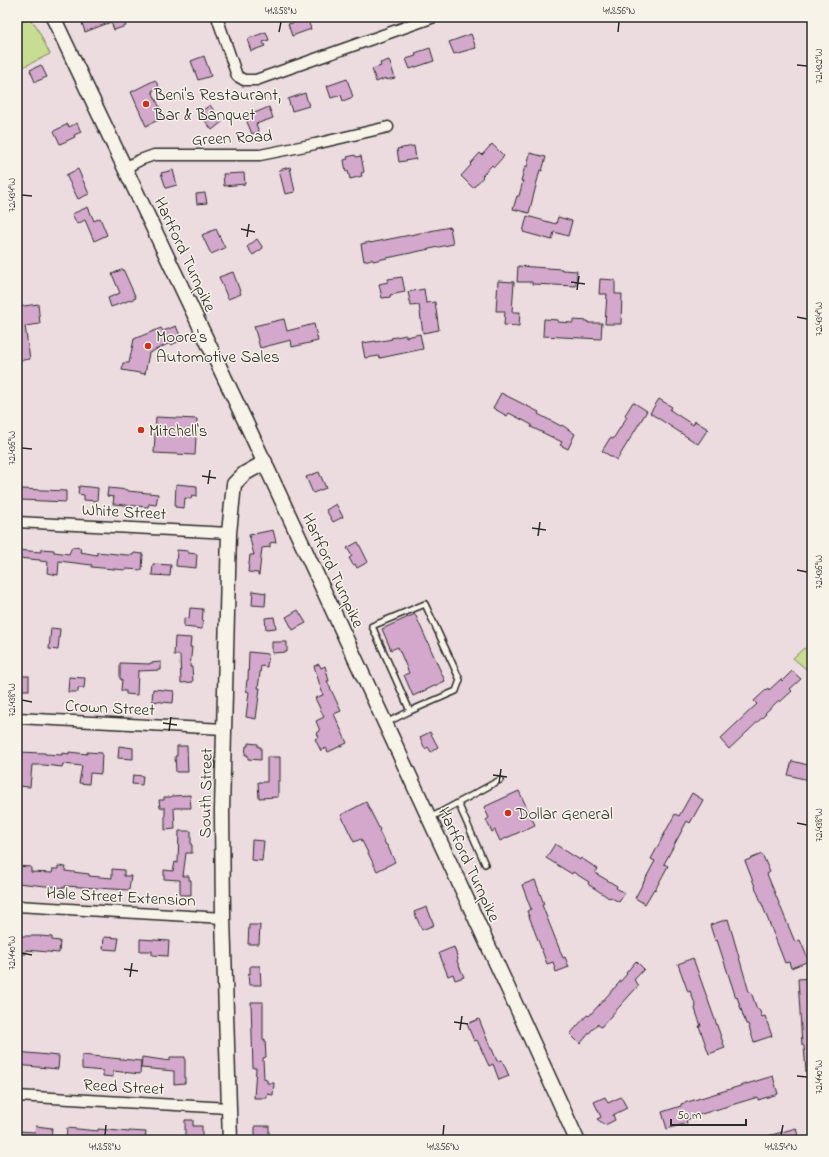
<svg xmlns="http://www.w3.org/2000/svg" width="829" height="1157" font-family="'Indie Flower',sans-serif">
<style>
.green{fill:#c9dd92;stroke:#7a845e}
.building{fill:#d3a8cc;stroke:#2b2b2b}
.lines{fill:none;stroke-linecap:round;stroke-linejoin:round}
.lane-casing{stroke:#2b2b2b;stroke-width:8}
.street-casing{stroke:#2b2b2b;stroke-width:13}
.secondary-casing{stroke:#2b2b2b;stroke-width:17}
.lane{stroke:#f7f3e8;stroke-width:5}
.street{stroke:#f7f3e8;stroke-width:10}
.secondary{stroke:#f7f3e8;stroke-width:14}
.ticks{fill:none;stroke:#2b2b2b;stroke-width:1.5}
.poi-dot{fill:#c8321e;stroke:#f7f3e8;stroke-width:1.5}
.labels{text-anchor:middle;stroke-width:3;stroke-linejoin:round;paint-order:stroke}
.poi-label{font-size:17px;fill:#2b2b2b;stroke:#f7f3e8;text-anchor:start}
.street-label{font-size:17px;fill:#2b2b2b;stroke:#f7f3e8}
.neatline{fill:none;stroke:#2b2b2b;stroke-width:1.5}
.ticks-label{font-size:10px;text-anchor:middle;fill:#2b2b2b}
</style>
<rect width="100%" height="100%" fill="#ecdce0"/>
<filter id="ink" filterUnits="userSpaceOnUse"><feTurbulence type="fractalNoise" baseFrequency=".025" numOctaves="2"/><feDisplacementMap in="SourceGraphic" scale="8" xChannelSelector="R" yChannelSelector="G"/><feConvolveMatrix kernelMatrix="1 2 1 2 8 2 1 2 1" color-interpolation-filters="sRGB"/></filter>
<g filter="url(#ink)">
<g class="green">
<polygon points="29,20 35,24 50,54 17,70 17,23"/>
<polygon points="804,648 812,655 812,674 793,658"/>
</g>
<g class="building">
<polygon points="80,17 123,17 126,26 114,30 111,22 85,32"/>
<polygon points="307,17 311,29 292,36 288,24 293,23 293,22"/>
<polygon points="266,32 269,40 263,42 265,46 251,51 247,39"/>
<polygon points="471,34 476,48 454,54 449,42"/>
<polygon points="430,48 434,61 410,69 406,59 416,56 415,53"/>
<polygon points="204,56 211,76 198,80 191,61"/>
<polygon points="389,60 395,78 386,80 386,78 376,82 372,69 381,66 380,63"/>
<polygon points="41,65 47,77 35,82 30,70"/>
<polygon points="347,79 353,97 343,101 341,95 331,98 327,86"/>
<polygon points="155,80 159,87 152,91 164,117 146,126 131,92"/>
<polygon points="305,93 309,106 292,111 288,99"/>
<polygon points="210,105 222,122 212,130 199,113"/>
<polygon points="269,107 273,118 256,124 259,132 252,134 245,117"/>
<polygon points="77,123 81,132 74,135 75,137 60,144 54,131 68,124 69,127"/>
<polygon points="492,144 504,156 494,167 492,165 482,176 483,177 473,188 461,176 471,165 470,164 480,153 482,155"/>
<polygon points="414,146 416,159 399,162 397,149"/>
<polygon points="530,153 546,157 542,171 540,170 529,213 513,209 517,196 519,196 523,181 521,181 525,166 527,167"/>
<polygon points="355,155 356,157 361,156 364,172 361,173 362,176 350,179 348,171 346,172 344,160 348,159 347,157"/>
<polygon points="290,167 295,192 285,194 279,170"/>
<polygon points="78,169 89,194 78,199 66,175"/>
<polygon points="173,170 177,185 166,188 161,173"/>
<polygon points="244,173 245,184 224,186 223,174"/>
<polygon points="205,193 207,203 197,204 196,194"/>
<polygon points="88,207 94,221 100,218 107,235 94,241 85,220 77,224 72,214"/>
<polygon points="527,216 556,224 558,217 572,221 568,236 554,232 552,240 523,232"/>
<polygon points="450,227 453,244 373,261 372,259 364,261 361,244 370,242 370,243"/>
<polygon points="216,229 225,248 211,254 202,235"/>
<polygon points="257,239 263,248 253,255 247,247"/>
<polygon points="518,266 562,269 562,270 577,271 576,286 532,284 532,282 517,282"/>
<polygon points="123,269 136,298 111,307 108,298 120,293 112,274"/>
<polygon points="233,272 241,294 228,299 219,277"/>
<polygon points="402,277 405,292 390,295 391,297 382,298 379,284 388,282 388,279"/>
<polygon points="600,279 615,280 615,294 622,294 621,324 605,324 607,294 599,294"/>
<polygon points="498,281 514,282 512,312 520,312 519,326 504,325 505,311 496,311"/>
<polygon points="424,289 426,303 435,302 439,330 423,333 419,305 411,306 408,292"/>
<polygon points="38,304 40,324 25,326 30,359 17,361 17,307"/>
<polygon points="284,319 287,331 314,324 318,341 292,347 291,340 260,348 254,326"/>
<polygon points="544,319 558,320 558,322 573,323 573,320 588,321 588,323 602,323 601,339 543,336"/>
<polygon points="176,326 182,340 171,345 170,343 149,353 145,374 122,370 123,363 129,363 134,339 161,328 163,331"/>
<polygon points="420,334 423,349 380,358 379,356 365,358 362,343 376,341 376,342 392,339 391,338 406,335 406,337"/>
<polygon points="501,393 539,412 538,414 561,426 562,425 575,434 568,449 560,445 562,442 531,427 532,425 509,413 507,416 493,408"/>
<polygon points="659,399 672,407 670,410 693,425 695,421 708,429 698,444 650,413"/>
<polygon points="633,402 647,411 617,460 602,451 610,438 613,439 627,417 625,415"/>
<polygon points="156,417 197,419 195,455 154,453"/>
<polygon points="319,472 326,488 313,493 306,477"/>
<polygon points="176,484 197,486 197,496 192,495 191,499 185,498 184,508 175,507"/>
<polygon points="79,486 98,488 97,501 84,500 84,495 78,494"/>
<polygon points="108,488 128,490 128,491 158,494 156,505 149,504 148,507 113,504 114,497 107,496"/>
<polygon points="21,489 66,491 66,502 20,500"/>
<polygon points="336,504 343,517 333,522 326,510"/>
<polygon points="273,530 276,542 270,543 270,547 262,548 259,575 258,575 258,573 248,572 250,555 254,555 249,535"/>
<polygon points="358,542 368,562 357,568 355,564 353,565 349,558 352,556 347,548"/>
<polygon points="72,547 81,548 80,552 97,555 97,552 127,555 133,555 134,553 143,554 142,570 126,569 125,570 91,567 92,565 59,561 58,575 47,573 48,562 40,561 40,560 17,558 17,550 41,552 41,549 54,550 54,552 69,554"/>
<polygon points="177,550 188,551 188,553 197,554 196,568 176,566"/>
<polygon points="153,564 171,565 170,576 152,575"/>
<polygon points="253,591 266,593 265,606 252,605"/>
<polygon points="190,608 203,609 202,629 184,627 184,618 189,619"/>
<polygon points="298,610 306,623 293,630 286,617"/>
<polygon points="415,614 445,681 413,696 404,675 409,673 398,647 391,650 382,629"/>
<polygon points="274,617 276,628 266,629 265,618"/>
<polygon points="51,628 60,629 58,650 49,649"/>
<polygon points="175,637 191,638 190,647 192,647 190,667 192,667 193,682 181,683 180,655 174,655"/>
<polygon points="272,642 287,642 287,652 272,653"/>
<polygon points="249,652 268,654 267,667 261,666 258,688 260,688 256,719 246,717 249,692 246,691 247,688 246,688 247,680 248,680"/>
<polygon points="161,662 161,670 138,671 137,695 126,694 126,691 121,691 122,679 120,679 120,663 150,664 150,663"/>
<polygon points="319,664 321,668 325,666 329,681 327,681 341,711 334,714 347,743 328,752 326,748 321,751 315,739 319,737 317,733 320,731 316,721 324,717 315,698 323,695 314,666"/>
<polygon points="792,671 801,679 790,689 792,691 780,702 779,700 765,713 766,714 729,749 720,739 757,704 754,701 768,688 769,690 781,679 782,681"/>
<rect x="17" y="676" width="12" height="14"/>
<polygon points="69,677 85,678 84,688 78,688 78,692 68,692"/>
<polygon points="153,689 174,691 173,703 152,701"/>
<polygon points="430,732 438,747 431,752 428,747 425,749 420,737"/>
<polygon points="248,743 258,744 258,747 261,747 261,760 248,759 248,755 245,755 246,746 248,746"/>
<polygon points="119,746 133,748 133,759 118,758"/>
<polygon points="177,746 187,746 188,772 176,772 175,756 177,756"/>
<polygon points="17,752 45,753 45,754 62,755 62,753 69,754 69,752 87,754 87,752 102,753 101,774 90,773 89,784 79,783 82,766 63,764 62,767 44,765 32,765 30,787 17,786"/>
<polygon points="267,757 280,757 280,781 278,780 278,797 259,798 258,782 267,782"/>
<polygon points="792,761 812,766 812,781 788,775"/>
<polygon points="133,775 143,776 142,785 132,784"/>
<polygon points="519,791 535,825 500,841 495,830 492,832 486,820 489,818 484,807"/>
<polygon points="692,793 703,800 690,823 687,821 664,864 668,866 655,890 654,889 645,904 635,898 655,861 651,859 675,814 679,816"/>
<polygon points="190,795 191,808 174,808 175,829 165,830 165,808 160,808 159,800 164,800 164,797 171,797 172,796"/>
<polygon points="366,802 380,830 379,831 386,845 387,845 395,862 377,871 361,839 354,842 341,815"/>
<polygon points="179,831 191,831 191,845 192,845 192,853 186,853 183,876 189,876 189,880 191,880 191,895 180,895 180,880 164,879 164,870 173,871 175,862 178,863"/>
<polygon points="252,840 264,841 262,861 251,860"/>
<polygon points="555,844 580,860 581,858 598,869 595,873 617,886 616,888 625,893 619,902 610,897 609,898 588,884 589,882 573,872 572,874 546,858"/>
<polygon points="762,854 770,872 767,874 795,942 800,940 809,961 791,968 789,962 785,963 745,861"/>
<polygon points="17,866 31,867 31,872 52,873 53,869 58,869 58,866 66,867 65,871 89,874 89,876 112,878 112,869 124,870 124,876 131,876 129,890 65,886 65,888 17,883"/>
<polygon points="535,880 544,904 542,905 563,958 565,957 569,967 556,972 553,962 547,964 527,911 531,909 522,885"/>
<polygon points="427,907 434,925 422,930 414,912"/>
<polygon points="728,919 749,992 751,992 757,1009 759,1009 762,1017 765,1016 772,1036 754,1042 748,1024 746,1024 737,997 736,998 717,940 715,941 710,925"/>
<polygon points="249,925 260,925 259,944 248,944"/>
<polygon points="17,936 40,936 52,937 52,940 60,941 59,953 26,950 26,954 17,954"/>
<polygon points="104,937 119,938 117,950 103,949"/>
<polygon points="140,939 169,941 168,956 152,955 152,951 140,951"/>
<polygon points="454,947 458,959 457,961 464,977 455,980 453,974 448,976 439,953"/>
<polygon points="693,958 725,1048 709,1054 699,1026 701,1026 695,1009 696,1006 690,991 688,992 678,964"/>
<polygon points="636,961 644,969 634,980 639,985 601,1027 597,1024 580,1044 570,1034 587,1015 589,1016 627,974 626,973"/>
<polygon points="250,966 260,966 261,985 249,985 248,974 250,974"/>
<polygon points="812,978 812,1071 806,1072 804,1046 802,1045 798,979"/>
<polygon points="251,1002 263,1002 263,1040 265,1039 266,1057 263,1058 264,1079 267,1080 267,1083 274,1083 273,1095 267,1094 267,1098 254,1098 256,1068 253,1068"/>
<polygon points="479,1019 491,1049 492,1049 497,1061 502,1060 509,1076 499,1080 493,1064 489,1066 477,1040 474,1041 467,1024"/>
<polygon points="17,1052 59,1056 58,1069 17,1065"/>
<polygon points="82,1055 141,1061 140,1074 113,1071 113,1077 103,1076 103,1071 82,1069"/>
<polygon points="142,1057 170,1061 170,1057 185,1057 185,1083 174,1084 174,1071 141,1068"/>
<polygon points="773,1076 778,1094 758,1100 758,1097 695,1116 695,1117 686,1120 687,1123 667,1129 662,1112 681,1106 681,1104"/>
<polygon points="605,1097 608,1103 621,1097 627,1108 613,1115 615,1120 605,1125 597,1119 601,1117 594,1102"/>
<polygon points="185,1120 193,1120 193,1126 202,1126 202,1140 185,1140"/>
<polygon points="36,1126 52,1128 51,1140 17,1140 17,1131 35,1132"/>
<rect x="255" y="1126" width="14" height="14"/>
<polygon points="67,1128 98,1131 98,1129 129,1132 129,1131 146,1132 145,1140 66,1140"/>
<polygon points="796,1128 799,1140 761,1140 761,1138"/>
</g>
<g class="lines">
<defs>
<g id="lane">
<polyline points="386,723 410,711 456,691 460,680 425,604 372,626 410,711"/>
<polyline points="458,803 485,864"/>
<polyline points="430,818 500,780"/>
</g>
<g id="street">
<polyline points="217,17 237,76 244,80 256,80 434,17"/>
<polyline points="125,168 140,160 154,155 260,155 315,144 388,127"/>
<polyline points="17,522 229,533"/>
<polyline points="17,718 224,729"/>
<polyline points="17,906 223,918"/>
<polyline points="17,1096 229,1108"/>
</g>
<g id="secondary">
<polyline points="53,17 247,425 518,1010 577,1140"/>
<polyline points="230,1140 223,918 222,811 229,533 234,484 244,474 265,462"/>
</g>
</defs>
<use href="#lane" class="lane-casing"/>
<use href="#street" class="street-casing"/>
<use href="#secondary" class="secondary-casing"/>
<use href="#lane" class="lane"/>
<use href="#street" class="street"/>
<use href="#secondary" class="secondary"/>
</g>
</g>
<path class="ticks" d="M279,32L281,22M618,32L619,22M797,65L807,66M22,195L32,196M241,229L255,232M247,237L249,224M571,282L585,284M577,290L579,276M797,317L807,319M22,448L32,449M202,476L216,478M208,484L210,470M532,528L546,530M538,536L540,522M797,570L807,572M22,700L32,702M163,723L177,725M169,731L171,717M493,775L507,777M499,783L501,769M797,823L807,825M22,953L32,955M124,969L138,971M130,977L132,963M454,1022L468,1024M460,1030L462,1016M797,1076L807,1077M105,1135L106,1125M443,1135L444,1125M781,1135L783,1125"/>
<g class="poi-dot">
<circle cx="146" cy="104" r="4"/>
<circle cx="148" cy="346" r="4"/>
<circle cx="141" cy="430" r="4"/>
<circle cx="508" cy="813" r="4"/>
</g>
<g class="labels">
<g class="poi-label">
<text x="154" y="100">Beni's Restaurant,<tspan x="154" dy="20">Bar &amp; Banquet</tspan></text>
<text x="156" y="342">Moore's<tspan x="156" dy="20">Automotive Sales</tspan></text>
<text x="149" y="436">Mitchell's</text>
<text x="516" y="819">Dollar General</text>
</g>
<g class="street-label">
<text transform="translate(232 137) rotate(-3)" y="6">Green Road</text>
<text transform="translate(186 254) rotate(65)" y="6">Hartford Turnpike</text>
<text transform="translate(124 511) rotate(3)" y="6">White Street</text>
<text transform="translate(334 570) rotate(65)" y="6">Hartford Turnpike</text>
<text transform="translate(110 707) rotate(3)" y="6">Crown Street</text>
<text transform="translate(205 793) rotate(-89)" y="6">South Street</text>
<text transform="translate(470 864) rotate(65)" y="6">Hartford Turnpike</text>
<text transform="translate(121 896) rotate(3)" y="6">Hale Street Extension</text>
<text transform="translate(124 1086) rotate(3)" y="6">Reed Street</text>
</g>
</g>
<rect width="829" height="1157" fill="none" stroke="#f7f3e8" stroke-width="44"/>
<path d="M671 1119v6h75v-6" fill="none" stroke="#2b2b2b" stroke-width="2"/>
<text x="677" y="1119" font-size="12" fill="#2b2b2b" stroke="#f7f3e8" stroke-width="3" paint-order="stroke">50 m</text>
<rect x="22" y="22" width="785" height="1113" class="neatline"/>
<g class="ticks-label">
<text x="281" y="14">41.858°N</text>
<text x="619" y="14">41.856°N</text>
<text transform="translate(818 66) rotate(-90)" y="4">72.432°W</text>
<text transform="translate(11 195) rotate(-90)" y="4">72.434°W</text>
<text transform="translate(818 319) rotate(-90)" y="4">72.434°W</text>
<text transform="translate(11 448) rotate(-90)" y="4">72.436°W</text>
<text transform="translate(818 572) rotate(-90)" y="4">72.436°W</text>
<text transform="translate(11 700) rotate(-90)" y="4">72.438°W</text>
<text transform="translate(818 825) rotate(-90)" y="4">72.438°W</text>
<text transform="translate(11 953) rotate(-90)" y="4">72.440°W</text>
<text transform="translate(818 1077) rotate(-90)" y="4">72.440°W</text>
<text x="105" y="1150">41.858°N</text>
<text x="443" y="1150">41.856°N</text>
<text x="781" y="1150">41.854°N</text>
</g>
</svg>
